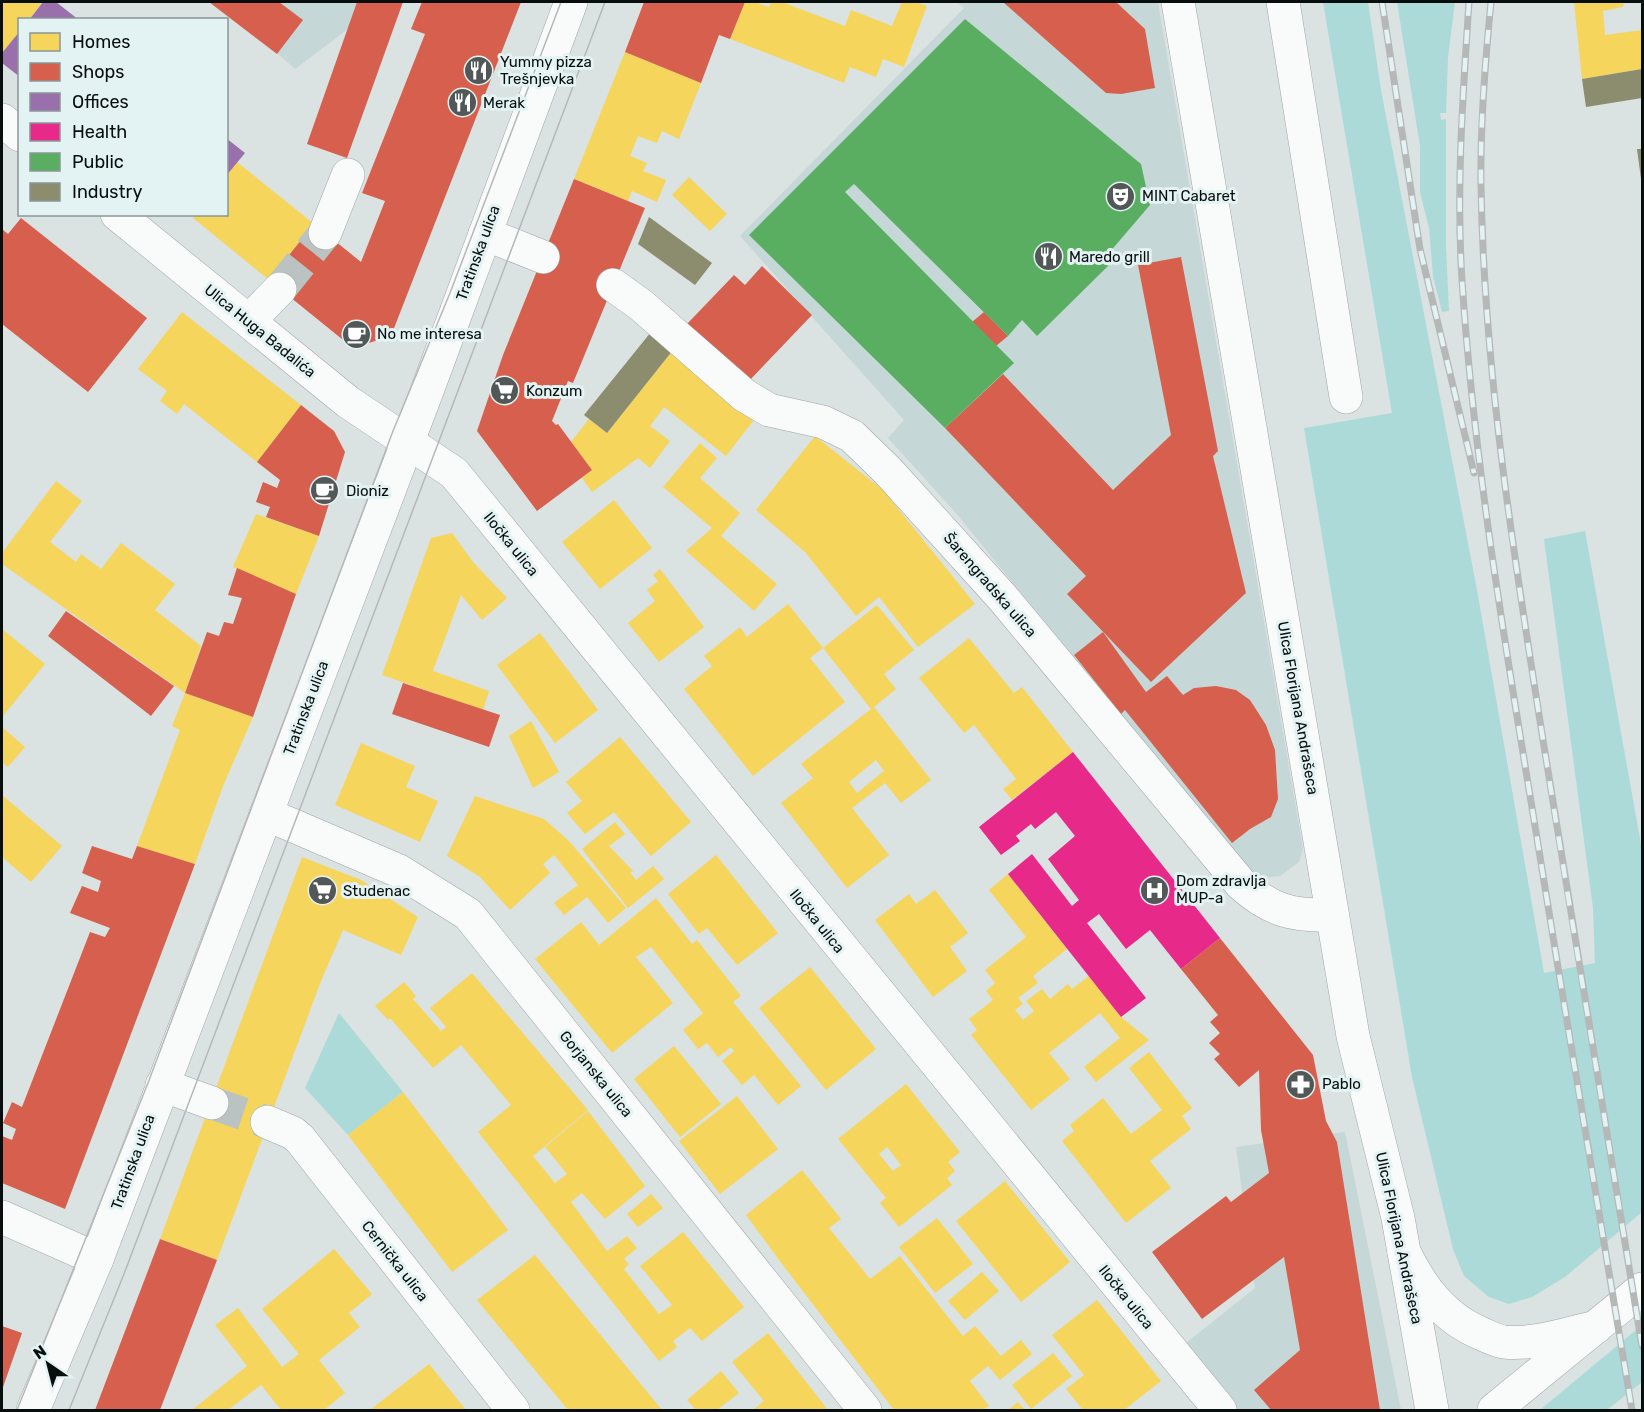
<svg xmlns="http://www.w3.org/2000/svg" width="1644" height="1412" font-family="Rubik,sans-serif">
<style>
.built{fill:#c5d7d6}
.green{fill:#abdad9}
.homes{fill:#f6d55c;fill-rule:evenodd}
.shops{fill:#d6604d}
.offices{fill:#9970ab}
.health{fill:#e7298a}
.public{fill:#5aae61}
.industry{fill:#8c8c6e}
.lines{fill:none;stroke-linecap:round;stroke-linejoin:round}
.minor-tunnel{stroke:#bac2c2;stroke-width:33;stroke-dasharray:33 16;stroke-linecap:butt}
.minor-casing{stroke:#a0a6a6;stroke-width:34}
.major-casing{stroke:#a0a6a6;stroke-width:34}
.minor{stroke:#f9fbfb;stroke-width:33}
.major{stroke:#f9fbfb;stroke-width:33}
.tram{stroke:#b6b8b8;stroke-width:1.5}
.rail-casing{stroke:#b6b8b8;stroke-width:7}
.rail{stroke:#e3f3f3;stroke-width:4.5;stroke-dasharray:14;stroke-linecap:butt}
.labels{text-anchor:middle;stroke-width:6;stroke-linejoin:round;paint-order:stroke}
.poi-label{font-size:15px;fill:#080d0d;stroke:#e3f3f3;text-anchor:start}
.street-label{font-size:15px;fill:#080d0d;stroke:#e3f3f3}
</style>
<rect width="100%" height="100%" fill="#dae2e2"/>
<g class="built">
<polygon points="220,2 357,2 348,29 295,69"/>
<polygon points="957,2 1158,2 1303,849 1299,862 1280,876 1262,878 1248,871 955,512 888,438 904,420 740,236 964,8"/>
<polygon points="1345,1132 1401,1410 1233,1410 1181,1347 1255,1288 1236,1147"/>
</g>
<g class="green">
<polygon points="1323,2 1368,2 1381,90 1477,590 1544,973 1595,963 1593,908 1544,539 1585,531 1642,850 1642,1212 1565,1277 1532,1297 1509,1304 1489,1297 1464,1276 1453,1249 1412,1077 1304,428 1392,413"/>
<polygon points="1397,2 1455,2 1448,57 1446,113 1440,113 1441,120 1446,119 1446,247 1449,311 1442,312 1433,276 1429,228 1420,192 1420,146"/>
<polygon points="339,1013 403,1092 348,1135 305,1088"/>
<polygon points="1642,1325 1642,1382 1607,1410 1540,1410"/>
</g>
<g class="homes">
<polygon points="2,2 38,2 41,4 29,20 20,20 20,31 2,53"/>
<polygon points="745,2 755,2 769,7 771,2 782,2 845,26 851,10 892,26 902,2 916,2 927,6 904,67 883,59 876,77 850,67 844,83 730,39"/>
<polygon points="1574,2 1624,2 1623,7 1603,11 1605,35 1642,30 1642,69 1582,79"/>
<polygon points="625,52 701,83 679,139 662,131 657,143 638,136 630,156 647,163 643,171 666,180 657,202 632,191 628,201 574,179"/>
<polygon points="237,162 314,224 269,280 193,218 196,214 226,214 226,176"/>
<polygon points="689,177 727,214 710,231 672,195"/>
<polygon points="182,312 301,405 257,462 184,404 177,414 160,401 167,391 138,369"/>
<polygon points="673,350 757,416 726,456 664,407 650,426 670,441 650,468 638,458 592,492 582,478 592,470 571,442 589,419 607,433"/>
<polygon points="815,436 883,490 975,604 918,647 879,597 856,616 805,552 756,510"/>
<polygon points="700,443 717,458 700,478 740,513 721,536 777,584 754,611 686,551 712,528 663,487"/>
<polygon points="56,481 82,501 50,542 76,562 81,554 101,569 121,543 175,584 155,610 201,646 185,693 2,564 2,553"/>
<polygon points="614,500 652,548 600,589 562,542"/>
<polygon points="256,514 319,536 296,594 233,567"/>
<polygon points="452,533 473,562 507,598 482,620 461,595 433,671 489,691 483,710 382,675 431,538"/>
<polygon points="660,569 704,627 659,662 628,623 655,601 647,590 658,581 653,575"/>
<polygon points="788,604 823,648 810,658 845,702 753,776 684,689 712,666 704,656 740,627 747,637"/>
<path d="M877,605L914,650L884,674L896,689L874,707L931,780L901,803L885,783L852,808L889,855L847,888L781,803L813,778L801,764L871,709L823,648ZM876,760L884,771L857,793L849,782Z"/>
<polygon points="2,629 45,664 3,716 2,715"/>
<polygon points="540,633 598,710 555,743 497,665"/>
<polygon points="969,638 1014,693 1022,687 1073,752 1012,800 1003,789 1016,779 974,725 964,733 919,678"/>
<polygon points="185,693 253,717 223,786 195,864 137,846 180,730 172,726"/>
<polygon points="531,721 559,772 533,788 509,736"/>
<polygon points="2,727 25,747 8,767 2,762"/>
<polygon points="620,737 691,822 651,856 614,812 585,834 567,813 582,801 566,782"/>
<polygon points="361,743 415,766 406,787 438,801 420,842 335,805"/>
<polygon points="2,795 62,846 31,882 2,857"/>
<polygon points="475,796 544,819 569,841 626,908 608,923 587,897 564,915 554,903 578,885 554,855 543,864 550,873 510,910 480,877 447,856"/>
<polygon points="615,822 625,834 609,846 633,871 630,873 636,880 653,866 664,879 628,908 582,849"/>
<polygon points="716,855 778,933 737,965 707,928 699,934 668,894"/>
<polygon points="302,857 361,880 418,917 401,955 343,930 321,981 217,1260 160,1239"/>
<polygon points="1008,874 1067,949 1033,976 1038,983 1018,998 1023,1004 1015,1010 1023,1020 1034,1011 1026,1001 1042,989 1050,999 1068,984 1072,989 1089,976 1121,1017 1149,1040 1096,1082 1084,1067 1120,1038 1100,1013 1049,1053 1070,1079 1031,1110 971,1035 977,1030 969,1019 993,1000 986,991 995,983 985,970 1026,937 989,890"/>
<polygon points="935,890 968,933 950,947 967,971 933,997 875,920 909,894 916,904"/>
<polygon points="656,898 692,944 697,940 741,996 733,1002 801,1086 778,1105 754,1075 742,1085 722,1061 734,1051 731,1047 718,1057 707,1043 698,1049 683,1030 703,1013 651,947 636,957 673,1003 612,1053 535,959 581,922 599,945"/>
<polygon points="810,967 876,1049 826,1090 759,1008"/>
<polygon points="472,973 588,1110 533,1156 555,1183 567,1174 545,1147 588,1111 645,1186 605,1219 582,1193 571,1202 607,1251 627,1236 637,1248 624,1259 629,1264 624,1269 659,1314 672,1305 640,1266 683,1232 744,1307 702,1341 690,1328 673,1341 677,1347 659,1361 478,1132 511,1105 461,1045 433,1068 390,1018 388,1020 375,1006 404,982 416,996 413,999 441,1031 446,1027 430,1008"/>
<polygon points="674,1046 721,1104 680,1137 634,1079"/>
<polygon points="1149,1052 1192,1108 1182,1116 1191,1129 1150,1161 1171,1188 1126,1223 1062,1141 1074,1131 1070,1125 1103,1098 1131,1134 1162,1110 1129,1068"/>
<path d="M906,1084L960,1152L948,1162L955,1171L947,1178L952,1185L899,1227L880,1203L886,1198L838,1139ZM887,1147L901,1165L893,1171L879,1154Z"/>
<polygon points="403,1092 508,1230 452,1272 348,1135"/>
<polygon points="737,1096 778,1149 720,1194 679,1141"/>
<polygon points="802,1170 841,1219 829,1228 870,1279 900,1256 963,1336 975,1326 1001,1356 1021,1340 1032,1354 1000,1380 988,1366 970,1381 989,1406 983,1410 894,1410 782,1264 746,1215"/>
<polygon points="1005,1181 1070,1262 1021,1302 956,1221"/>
<polygon points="651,1194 663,1208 638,1227 627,1214"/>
<polygon points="937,1218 973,1264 935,1293 899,1247"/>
<polygon points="334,1249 372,1294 349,1313 360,1327 319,1360 345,1393 324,1410 281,1410 261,1385 228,1410 192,1410 247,1366 215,1325 238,1308 282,1367 299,1354 262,1309"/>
<polygon points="535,1255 662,1410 568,1410 477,1300"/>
<polygon points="982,1272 999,1291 965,1320 948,1301"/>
<polygon points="1097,1300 1161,1381 1124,1410 1083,1410 1066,1389 1084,1375 1052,1335"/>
<polygon points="768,1333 821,1401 828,1410 753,1410 764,1401 732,1362"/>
<polygon points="1053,1353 1072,1376 1031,1409 1012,1385"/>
<polygon points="429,1364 466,1410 370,1410"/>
<polygon points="721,1371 739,1393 717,1410 696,1410 687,1400"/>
<polygon points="1018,1402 1025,1410 1008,1410"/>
</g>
<g class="shops">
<polygon points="209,2 279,2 303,20 277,54"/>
<polygon points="357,2 403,2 347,158 307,144"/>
<polygon points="422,2 521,2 391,336 353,348 269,280 314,224 361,262 385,201 362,193 425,34 411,29"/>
<polygon points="644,2 745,2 730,39 719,35 701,83 625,52"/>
<polygon points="1003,2 1116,2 1145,29 1155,88 1121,94 1106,93"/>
<polygon points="574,179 645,208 573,383 568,381 552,421 556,425 558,424 592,470 537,511 477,431 503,355"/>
<polygon points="21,218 147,318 88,392 2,324 2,229 8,234"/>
<polygon points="1181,257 1218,451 1213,456 1246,593 1151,682 1067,594 1086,576 945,428 1003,374 1113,490 1171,435 1138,265"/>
<polygon points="762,266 812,315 748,382 687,324 734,275 745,285"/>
<polygon points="984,312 1008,336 996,346 972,322"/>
<polygon points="301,405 334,431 345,452 319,536 266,517 270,507 256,502 263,482 277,488 280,480 257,462"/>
<polygon points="237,568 296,594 253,717 185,693 207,632 219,636 224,622 233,624 242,598 228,595"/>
<polygon points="66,611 174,686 151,716 48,636"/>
<polygon points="1103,632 1146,692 1167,676 1183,695 1194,688 1216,686 1236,690 1250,700 1266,725 1275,750 1278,799 1271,817 1250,829 1232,843 1125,710 1121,714 1074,655"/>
<polygon points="403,683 500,715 489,747 392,714"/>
<polygon points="92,846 132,859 137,846 195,864 65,1209 2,1183 2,1136 12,1140 16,1129 3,1123 12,1102 22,1107 90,932 105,937 110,928 70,913 82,886 98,892 101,881 82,873"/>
<polygon points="1220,938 1313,1055 1326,1121 1337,1142 1380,1410 1271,1410 1254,1390 1300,1350 1284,1257 1202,1319 1152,1252 1226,1196 1231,1202 1269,1173 1261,1130 1259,1070 1239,1087 1214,1059 1220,1054 1209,1043 1220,1033 1210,1022 1218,1015 1181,969"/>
<polygon points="160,1239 217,1260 160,1410 95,1410"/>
<polygon points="2,1326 22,1333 2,1390"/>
</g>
<g class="offices">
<polygon points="43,2 56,2 79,20 29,20"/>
<polygon points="20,31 20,77 2,63 2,53"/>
<polygon points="226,138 245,153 226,176"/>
</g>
<polygon class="health" points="1073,752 1220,938 1181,969 1150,930 1126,949 1099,914 1087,923 1146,998 1121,1017 1008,874 1032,854 1072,906 1079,900 1048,859 1075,836 1056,812 1035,829 1031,824 1016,836 1020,841 1001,855 979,827"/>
<polygon class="public" points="965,19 1141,164 1150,205 1103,260 1108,266 1037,336 1022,320 1008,336 854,184 845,192 1014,363 945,428 749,235"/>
<g class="industry">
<polygon points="1642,69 1642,98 1586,107 1582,79"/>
<polygon points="1637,149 1642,149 1642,179 1641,179"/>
<polygon points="649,217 712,263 695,285 638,244"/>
<polygon points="651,332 673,350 607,433 584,415"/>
</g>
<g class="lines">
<g class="minor-tunnel">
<polyline points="280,289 325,233"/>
<polyline points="212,1103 267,1122"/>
</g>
<defs>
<g id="minor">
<polyline points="1178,2 1353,1036 1398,1218 1432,1410"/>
<polyline points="1283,2 1346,397"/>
<polyline points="2,120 20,135"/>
<polyline points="117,214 348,402 454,473 1220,1410"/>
<polyline points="325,233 348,175"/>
<polyline points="485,234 543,257"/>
<path d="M613,285L641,305L744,395L769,410L823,422L852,436L888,471L1002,597L1241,884C1271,911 1293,916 1332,915"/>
<polyline points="249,321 280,289"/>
<polyline points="266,814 399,871 468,914 865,1410"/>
<polyline points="162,1085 212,1103"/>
<polyline points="267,1122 293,1133 300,1139 513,1410"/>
<polyline points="2,1217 97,1259"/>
<polyline points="33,1410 97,1259 427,391 571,2"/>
</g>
<g id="major">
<path d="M1404,1252C1422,1289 1444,1318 1482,1334C1489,1337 1497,1341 1504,1342C1535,1345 1566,1334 1596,1327"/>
<polyline points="1494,1410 1642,1289"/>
</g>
</defs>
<use href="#minor" class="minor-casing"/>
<use href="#major" class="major-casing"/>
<use href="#minor" class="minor"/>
<use href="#major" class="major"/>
<g class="tram">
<polyline points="17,1410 148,1083 393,431 450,293 561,2"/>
<polyline points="69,1410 124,1274 605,2"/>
</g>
<defs>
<g id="rail">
<polyline points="1382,2 1420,249 1474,473"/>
<path d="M1469,2C1463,94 1456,187 1462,280C1474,465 1506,649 1536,832C1567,1025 1600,1218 1632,1410"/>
<path d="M1491,2C1485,63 1480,124 1481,185C1484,372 1514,556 1543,740C1575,942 1609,1144 1642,1346"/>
</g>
</defs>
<use href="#rail" class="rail-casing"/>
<use href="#rail" class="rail"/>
</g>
<defs>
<symbol id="restaurant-disc" viewBox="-11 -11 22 22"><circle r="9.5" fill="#525858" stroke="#e3f3f3"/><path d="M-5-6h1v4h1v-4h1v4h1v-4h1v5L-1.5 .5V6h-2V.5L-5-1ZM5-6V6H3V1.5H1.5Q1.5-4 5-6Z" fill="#fff"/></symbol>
<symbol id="theatre-disc" viewBox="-11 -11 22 22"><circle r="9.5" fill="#525858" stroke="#e3f3f3"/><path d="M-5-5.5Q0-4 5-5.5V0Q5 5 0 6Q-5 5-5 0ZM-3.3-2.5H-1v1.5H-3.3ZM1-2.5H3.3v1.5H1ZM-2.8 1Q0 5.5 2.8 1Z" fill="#fff"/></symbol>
<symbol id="cafe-disc" viewBox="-11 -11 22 22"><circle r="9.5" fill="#525858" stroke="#e3f3f3"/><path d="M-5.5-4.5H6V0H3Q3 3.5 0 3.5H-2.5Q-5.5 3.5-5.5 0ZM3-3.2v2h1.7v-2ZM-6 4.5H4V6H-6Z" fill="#fff"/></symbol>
<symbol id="supermarket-disc" viewBox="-11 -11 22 22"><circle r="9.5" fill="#525858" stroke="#e3f3f3"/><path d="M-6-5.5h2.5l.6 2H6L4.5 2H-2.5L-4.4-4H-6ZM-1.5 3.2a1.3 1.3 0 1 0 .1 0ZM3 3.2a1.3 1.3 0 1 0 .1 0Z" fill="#fff"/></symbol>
<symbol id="hospital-disc" viewBox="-11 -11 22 22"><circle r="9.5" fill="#525858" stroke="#e3f3f3"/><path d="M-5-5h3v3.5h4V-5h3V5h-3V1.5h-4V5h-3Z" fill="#fff"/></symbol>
<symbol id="pharmacy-disc" viewBox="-11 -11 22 22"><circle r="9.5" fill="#525858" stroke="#e3f3f3"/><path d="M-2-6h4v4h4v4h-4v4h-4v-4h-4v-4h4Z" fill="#fff"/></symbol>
</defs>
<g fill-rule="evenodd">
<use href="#restaurant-disc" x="462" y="54" width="33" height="33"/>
<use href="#restaurant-disc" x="446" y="86" width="33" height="33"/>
<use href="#theatre-disc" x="1104" y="180" width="33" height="33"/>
<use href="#restaurant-disc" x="1032" y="240" width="33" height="33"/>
<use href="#cafe-disc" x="340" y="318" width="33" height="33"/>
<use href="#supermarket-disc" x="488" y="374" width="33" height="33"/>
<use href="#cafe-disc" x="308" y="474" width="33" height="33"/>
<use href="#hospital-disc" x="1138" y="874" width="33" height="33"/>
<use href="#supermarket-disc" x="306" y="874" width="33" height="33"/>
<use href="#pharmacy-disc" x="1284" y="1068" width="33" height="33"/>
</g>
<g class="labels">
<g class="poi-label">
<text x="500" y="67">Yummy pizza<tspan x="500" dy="17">Trešnjevka</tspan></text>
<text x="483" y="108">Merak</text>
<text x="1142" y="201">MINT Cabaret</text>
<text x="1069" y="262">Maredo grill</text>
<text x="377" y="339">No me interesa</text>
<text x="526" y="396">Konzum</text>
<text x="346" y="496">Dioniz</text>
<text x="1176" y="886">Dom zdravlja<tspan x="1176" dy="17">MUP-a</tspan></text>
<text x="343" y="896">Studenac</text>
<text x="1322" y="1089">Pablo</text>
</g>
<g class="street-label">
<text transform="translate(478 253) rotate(-70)" y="5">Tratinska ulica</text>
<text transform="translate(260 331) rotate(39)" y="5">Ulica Huga Badalića</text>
<text transform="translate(511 544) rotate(51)" y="5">Iločka ulica</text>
<text transform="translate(990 585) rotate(49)" y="5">Šarengradska ulica</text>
<text transform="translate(306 708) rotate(-69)" y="5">Tratinska ulica</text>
<text transform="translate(1298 708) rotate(80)" y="5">Ulica Florijana Andrašeca</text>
<text transform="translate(817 921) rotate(51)" y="5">Iločka ulica</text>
<text transform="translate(596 1074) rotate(51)" y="5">Gorjanska ulica</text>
<text transform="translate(133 1162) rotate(-70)" y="5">Tratinska ulica</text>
<text transform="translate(1399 1238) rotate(78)" y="5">Ulica Florijana Andrašeca</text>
<text transform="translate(395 1261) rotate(52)" y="5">Cernička ulica</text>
<text transform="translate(1126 1297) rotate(51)" y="5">Iločka ulica</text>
</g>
</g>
<rect width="1644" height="1412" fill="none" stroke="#080d0d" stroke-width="6"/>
<rect x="18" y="18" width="210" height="198" fill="#e3f3f3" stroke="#8b9797" stroke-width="1.5"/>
<rect x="30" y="33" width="30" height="18" fill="#f6d55c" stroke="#8b9797" stroke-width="1.5"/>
<text x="72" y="48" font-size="18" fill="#080d0d">Homes</text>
<rect x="30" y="63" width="30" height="18" fill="#d6604d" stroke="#8b9797" stroke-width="1.5"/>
<text x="72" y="78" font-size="18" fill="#080d0d">Shops</text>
<rect x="30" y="93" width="30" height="18" fill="#9970ab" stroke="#8b9797" stroke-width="1.5"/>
<text x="72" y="108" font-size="18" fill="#080d0d">Offices</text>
<rect x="30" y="123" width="30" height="18" fill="#e7298a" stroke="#8b9797" stroke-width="1.5"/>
<text x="72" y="138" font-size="18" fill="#080d0d">Health</text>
<rect x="30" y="153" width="30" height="18" fill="#5aae61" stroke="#8b9797" stroke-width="1.5"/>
<text x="72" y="168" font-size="18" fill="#080d0d">Public</text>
<rect x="30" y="183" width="30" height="18" fill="#8c8c6e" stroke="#8b9797" stroke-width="1.5"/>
<text x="72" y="198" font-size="18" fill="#080d0d">Industry</text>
<g transform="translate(48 1364) rotate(325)" stroke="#e3f3f3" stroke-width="4.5" paint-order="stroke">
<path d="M0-4.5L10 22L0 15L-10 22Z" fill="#080d0d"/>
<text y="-9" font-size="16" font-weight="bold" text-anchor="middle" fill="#080d0d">N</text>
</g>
</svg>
